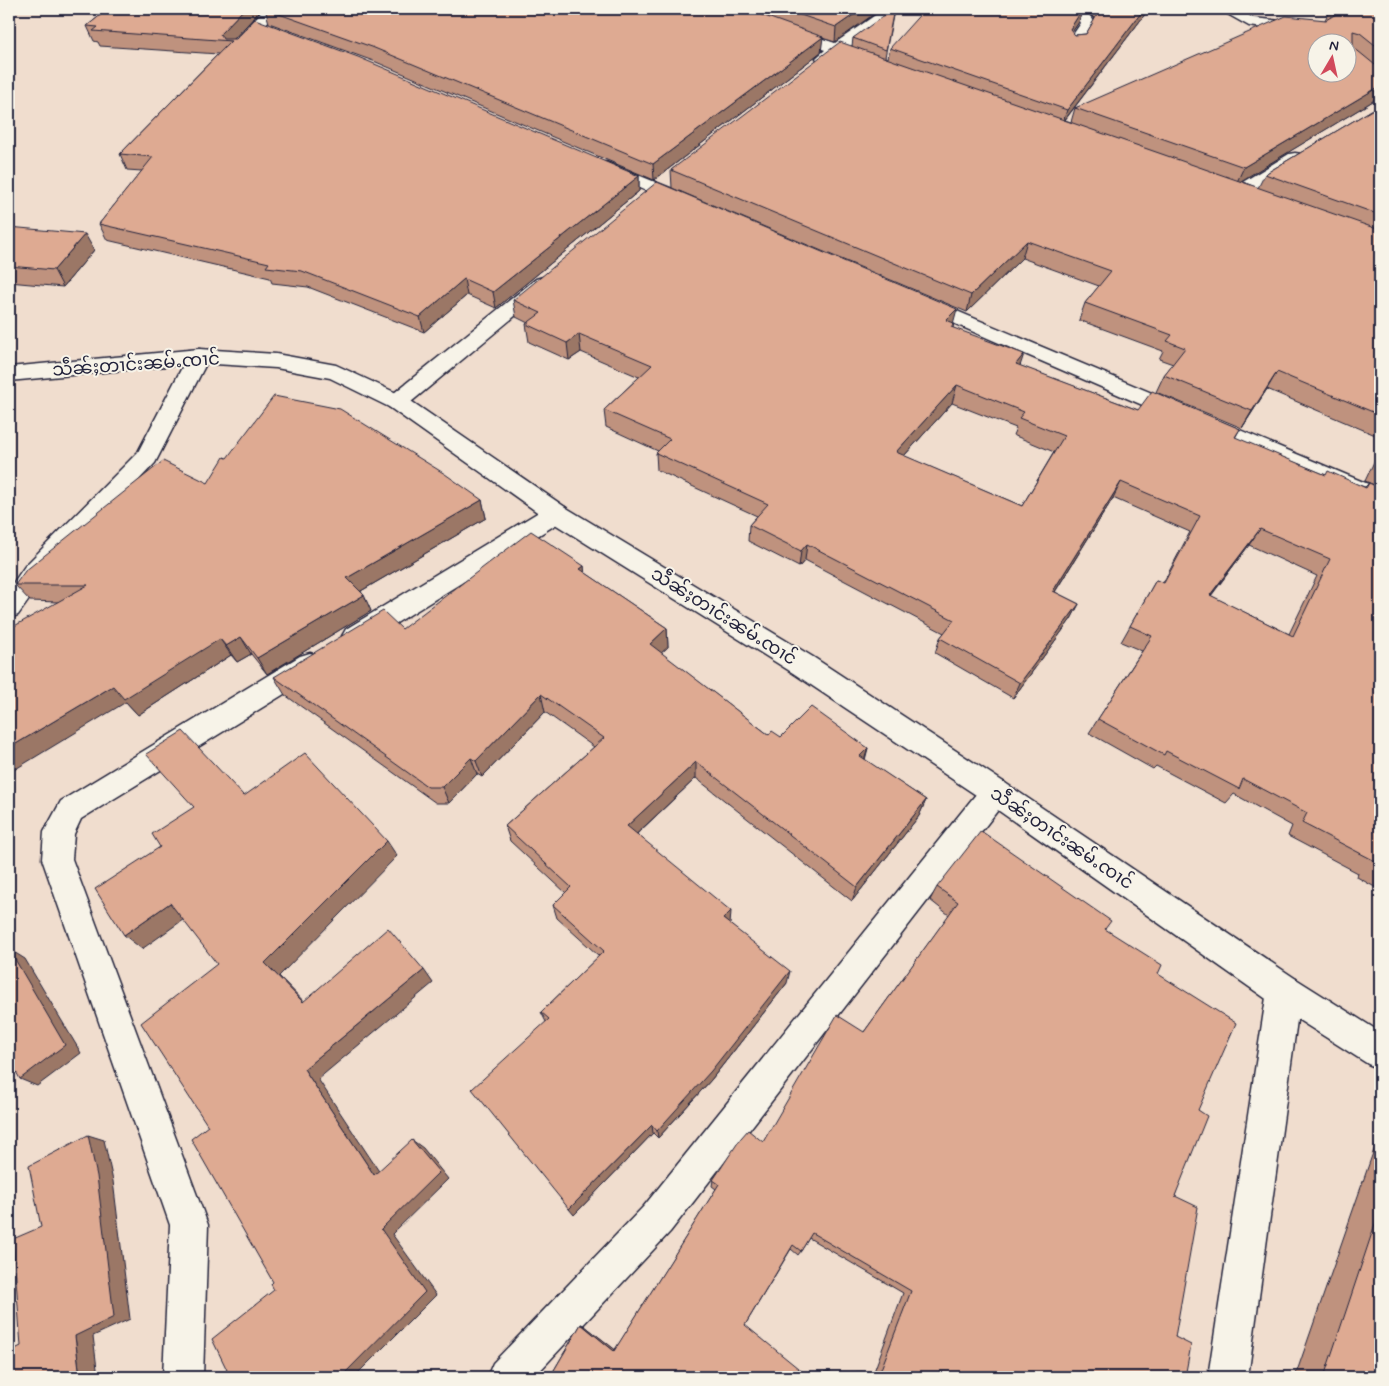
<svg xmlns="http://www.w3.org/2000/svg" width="1389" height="1386" font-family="Mynerve,'Noto Sans Myanmar',sans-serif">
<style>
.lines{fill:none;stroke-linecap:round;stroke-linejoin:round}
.minor-casing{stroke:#22223b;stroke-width:3}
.highway-casing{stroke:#22223b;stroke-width:3}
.minor{fill:#f7f3e8;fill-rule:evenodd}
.highway{fill:#f7f3e8;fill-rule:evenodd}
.wall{fill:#bf927e;stroke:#22223b;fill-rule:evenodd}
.shaded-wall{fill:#9b7766;stroke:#22223b}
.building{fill:#deaa92;stroke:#22223b;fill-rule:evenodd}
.labels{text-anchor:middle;stroke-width:4;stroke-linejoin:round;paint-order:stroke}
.street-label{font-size:18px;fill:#22223b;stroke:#f7f3e8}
</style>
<rect width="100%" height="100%" fill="#f0ddce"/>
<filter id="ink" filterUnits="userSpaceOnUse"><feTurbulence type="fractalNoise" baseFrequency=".02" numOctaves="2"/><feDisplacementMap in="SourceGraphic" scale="10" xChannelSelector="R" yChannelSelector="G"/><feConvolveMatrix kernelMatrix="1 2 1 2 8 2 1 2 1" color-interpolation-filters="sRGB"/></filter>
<g filter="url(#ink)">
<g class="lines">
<defs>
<g id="minor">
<polygon points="264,9 279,9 241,52 231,52 228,49 231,46"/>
<polygon points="716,9 736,9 835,43 884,9 900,9 848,48 874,57 876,60 874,63 868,65 839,55 830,61 818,61 816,58 825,50 718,12"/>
<path d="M1049,9C1067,9 1085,5 1095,23L1081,45H1071L1068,42L1081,23L1080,21L1070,16L1051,12Z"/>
<polygon points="1222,9 1239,9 1253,18 1301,23 1306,25 1309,28 1306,31 1301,33 1249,26 1224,12"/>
<polygon points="1295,153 1301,154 1304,158 1301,162 1245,196 1239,197 1233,196 1230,192 1233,188 1289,154"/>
<polygon points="606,162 692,197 695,201 692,205 686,206 680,205 600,171 597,167 600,163"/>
<polygon points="543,277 550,279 553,283 550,287 405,407 397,409 389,407 386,402 389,397 536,279"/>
<polygon points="921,296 1380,489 1380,508 914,306 911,302 914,298"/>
<polygon points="199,349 206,351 210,356 155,463 43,580 18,615 9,618 9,589 25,566 138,452 188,356 192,351"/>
<polygon points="556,504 565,507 568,513 565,519 364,643 355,647 346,643 342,636 346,629 547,507"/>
<polygon points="310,653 320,656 323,664 320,672 81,819 74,834 72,859 208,1225 203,1377 163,1377 170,1225 42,859 44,832 61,801 300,656"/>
<polygon points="995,779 1005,783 1010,792 1005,801 670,1232 534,1377 487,1377 493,1363 644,1206 985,783"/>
<polygon points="1284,975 1296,979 1301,991 1248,1377 1208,1377 1267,991 1272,979"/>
</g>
<polygon id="highway" points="199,349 276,354 336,365 405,397 565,507 813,657 1005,783 1296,979 1380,1032 1380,1069 1368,1064 1272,1003 985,801 793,673 547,519 389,407 330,378 276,368 199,363 9,381 9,367"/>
</defs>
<use href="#minor" class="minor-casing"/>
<use href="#highway" class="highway-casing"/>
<use href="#minor" class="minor"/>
<use href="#highway" class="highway"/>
</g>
<g class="wall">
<polygon points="108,9 262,9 234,39 639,176 639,191 496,308 467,295 424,332 308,287 272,283 270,278 107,240 99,224 142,171 127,170 120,154 218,54 100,46 98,42 94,41 87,26"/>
<polygon points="265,9 881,9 835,42 822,38 821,52 654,180 376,62 269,23"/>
<polygon points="1080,9 1149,9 1065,120 1071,122 1075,108 1325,20 1330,9 1380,9 1380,101 1373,101 1240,181 1258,188 1265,174 1380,105 1380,437 1267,389 1242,428 1156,392 1164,375 1173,364 1159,359 1163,351 1079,320 1085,303 1099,286 1022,258 967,312 672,188 671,170 852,46 853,38 893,16 885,57 888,58 890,48 1079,22 1072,32 1075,35 1086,34 1095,19 1092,16"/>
<polygon points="9,227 94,250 63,287 9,282"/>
<path d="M513,300L953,323V328L1020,366L1138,410L1240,429L1235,438L1326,475L1365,487L1369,483L1374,485L1365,481L1380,449V890L1357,877L1358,873L1288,836L1292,826L1234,794L1226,803L1156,766L1153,769L1089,733L1142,651L1121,642L1156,580L1163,583L1190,532L1113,498L1055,592L1079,604L1071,619L1013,698L935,653L940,638L944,633L805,560L799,567L748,541L749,525L757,516L657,470L656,453L658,451L606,427L604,410L639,377L581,352L569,360L529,342L526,324L528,323L516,317ZM952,403L1016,428L1013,435L1054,452L1022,506L904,456ZM1249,545L1317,576L1289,634L1211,596Z"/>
<polygon points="208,483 482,500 486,518 361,591 371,611 267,674 251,654 237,662 231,655 138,715 126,702 58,602 30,601 15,585"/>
<polygon points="584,566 584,572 667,628 668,647 661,653 769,735 781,737 868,748 865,760 926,800 919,816 852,901 696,778 637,834 730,924 787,983 711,1080 658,1138 653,1133 574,1215 546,1022 541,1012 599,956 557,918 553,905 566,893 510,841 505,826 594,747 545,712 482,777 477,774 449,803 436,803 285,695 274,677 402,629"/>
<polygon points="937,887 1105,929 1158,974 1198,1110 1175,1196 1175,1337 1185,1377 872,1377 903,1293 809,1238 801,1251 798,1255 791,1249 745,1325 550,1377 581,1324 585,1326 615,1350 716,1189 712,1186 713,1180 763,1142 864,1032 949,915 930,900"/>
<polygon points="1380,1143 1380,1377 1295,1377 1376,1144"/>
<polygon points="826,1371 830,1372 839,1377 823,1377"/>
<polygon points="856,1372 862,1372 871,1377 854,1377"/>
</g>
<g class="shaded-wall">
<polygon points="244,9 262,9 231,42 231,41 223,40 220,34"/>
<polygon points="862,9 881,9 835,42 836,27"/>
<polygon points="1144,9 1149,9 1063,122 1067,110"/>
<polygon points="1082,10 1079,22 1066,41 1070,29"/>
<polygon points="823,37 821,52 654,180 653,164"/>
<polygon points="1380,86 1380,88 1373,101 1236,184 1244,167"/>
<polygon points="639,176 639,191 496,308 493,292"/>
<polygon points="85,234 94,250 63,287 54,270"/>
<polygon points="1027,241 1022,258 967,312 971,295"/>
<polygon points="464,279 467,295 424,332 420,317"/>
<polygon points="957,309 953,324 954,323 950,340 946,320"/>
<polygon points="579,334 581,352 569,360 567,343"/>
<polygon points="1024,354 1018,372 1016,364"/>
<polygon points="1277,372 1267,389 1242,428 1252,411"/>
<polygon points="957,385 952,403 892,469 896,452"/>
<polygon points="1121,482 1113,498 1046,606 1053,591"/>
<polygon points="482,500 486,518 354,595 347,578"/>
<polygon points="1260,529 1249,545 1199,611 1210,595"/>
<polygon points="807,544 805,560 799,567 801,551"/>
<polygon points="584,566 586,585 580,569"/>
<polygon points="364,595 371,611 267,674 257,658"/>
<polygon points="1079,604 1071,619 1013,698 1020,683"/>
<polygon points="667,628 668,647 651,662 650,644"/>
<polygon points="241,637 251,654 237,662 226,646"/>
<polygon points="220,639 231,655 138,715 126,702 9,773 9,748 113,686"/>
<polygon points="541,694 545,712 482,777 476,761"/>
<polygon points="868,748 863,764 860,756"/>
<polygon points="471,758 477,774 449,803 442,787"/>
<polygon points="696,762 696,778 629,841 627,826"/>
<polygon points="926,800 919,816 852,901 857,887"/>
<polygon points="387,841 397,856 279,976 316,1014 303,1002 265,963"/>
<polygon points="170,903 187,917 142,949 124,935"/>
<polygon points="731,911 730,925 723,919"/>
<polygon points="9,949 25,959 81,1053 37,1086 20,1079"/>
<polygon points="424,970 433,983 318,1079 386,1182 374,1175 304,1069"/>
<polygon points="790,971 787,983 711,1080 658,1138 657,1131"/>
<polygon points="652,1125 653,1133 574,1215 569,1209"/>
<polygon points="88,1135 104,1140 113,1181 130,1319 93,1336 98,1377 80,1377 75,1336"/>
<polygon points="412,1140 423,1148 448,1179 392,1234 436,1295 354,1377 341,1377 381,1229"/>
<polygon points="581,1324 585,1326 617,1351 614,1351"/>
</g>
<g class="building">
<polygon points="108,9 244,9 220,34 223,39 236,39 255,19 358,57 639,176 493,292 464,279 420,317 302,271 266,267 269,263 99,224 153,157 120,154 231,41 93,31 98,27 87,26"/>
<polygon points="265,9 745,9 823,37 653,164 372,47"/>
<polygon points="783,9 862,9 836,27"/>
<polygon points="893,9 894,9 886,50 853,38"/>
<polygon points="925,9 1079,9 1082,10 1070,29 1075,35 1086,34 1100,10 1099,9 1144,9 1067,110 890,48"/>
<path d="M1330,9H1380V49L1360,33L1353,31V47L1380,69V86L1244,167L1075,108L1286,16L1326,20L1336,14ZM1316,42H1346V72H1316Z"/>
<polygon points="840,42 1380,230 1380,415 1277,372 1252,411 1164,375 1185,348 1167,341 1172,335 1085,303 1111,271 1027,241 971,295 671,170"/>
<polygon points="1380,105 1380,215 1265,174"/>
<path d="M657,182L957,309L946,320L954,323L951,327L1024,354L1016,364L1138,410L1152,391L1240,429L1235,437L1326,475L1328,471L1366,488L1369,483L1380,488V868L1374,864L1375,861L1302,823L1307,813L1243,779L1239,789L1166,751L1164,755L1098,719L1152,636L1130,626L1156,580L1164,583L1200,516L1121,482L1053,591L1079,604L1020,683L940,638L954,620L807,544L801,551L749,525L768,504L656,453L670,439L604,410L652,365L579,334L567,343L526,324L541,313L513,300ZM957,385L1024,412L1019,418L1064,436L1022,506L896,452ZM1260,529L1330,559L1293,636L1210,595Z"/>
<polygon points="9,227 85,234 54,270 9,266"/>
<polygon points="274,396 340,409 445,474 482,500 347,578 364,595 257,658 241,637 226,646 220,639 124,699 113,686 9,748 9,629 88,585 15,585 25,571 163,461 208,483 224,457 227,458"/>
<polygon points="531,531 584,566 580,569 667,628 650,644 769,735 772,731 781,737 811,707 868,748 860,756 926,800 857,887 696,762 627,826 731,911 723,919 790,971 711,1071 657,1131 652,1125 569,1209 472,1089 549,1019 541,1012 604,951 553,905 571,887 505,826 604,738 541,694 476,761 471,758 442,787 428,787 274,677 383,611 402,629"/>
<polygon points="183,731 244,796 305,753 387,841 265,963 303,1002 388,928 424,970 304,1069 374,1175 412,1140 439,1172 381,1229 425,1292 341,1377 218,1377 227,1370 212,1339 274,1290 271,1284 273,1282 191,1139 208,1126 141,1023 217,964 170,903 124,935 95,889 160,847 152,834 194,807 146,754"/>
<polygon points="981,831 1111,921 1105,929 1162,965 1158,974 1236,1023 1198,1110 1207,1116 1175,1196 1198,1207 1175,1337 1191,1345 1185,1377 878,1377 911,1291 812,1233 801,1251 793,1245 745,1325 809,1377 550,1377 581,1324 614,1351 719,1184 713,1180 741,1138 748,1130 763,1142 837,1015 864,1032 958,902 937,887"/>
<polygon points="9,949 65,1045 20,1079 9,1059"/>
<polygon points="88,1135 97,1176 114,1317 75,1336 80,1377 9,1377 9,1352 21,1346 13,1239 41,1227 29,1166"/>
<polygon points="1380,1209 1380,1377 1324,1377"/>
<polygon points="830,1372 839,1377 828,1377"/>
<polygon points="862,1372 871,1377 861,1377"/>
</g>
</g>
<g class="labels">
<g class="street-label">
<text transform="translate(136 364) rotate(-4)" y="6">သဵၼ်ႈတၢင်းၼမ်ႉၸၢင်</text>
<text transform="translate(724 616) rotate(32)" y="6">သဵၼ်ႈတၢင်းၼမ်ႉၸၢင်</text>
<text transform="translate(1062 838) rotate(34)" y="6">သဵၼ်ႈတၢင်းၼမ်ႉၸၢင်</text>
</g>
</g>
<rect width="1389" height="1386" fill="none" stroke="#f7f3e8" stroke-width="30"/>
<rect x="15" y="15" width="1359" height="1356" fill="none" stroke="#22223b" stroke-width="2" filter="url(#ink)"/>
<g transform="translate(1332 58) rotate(9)"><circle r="24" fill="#f7f3e8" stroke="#a29fa3"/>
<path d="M0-4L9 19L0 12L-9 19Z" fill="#d1495b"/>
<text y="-8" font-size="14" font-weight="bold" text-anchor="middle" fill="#22223b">N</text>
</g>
</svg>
